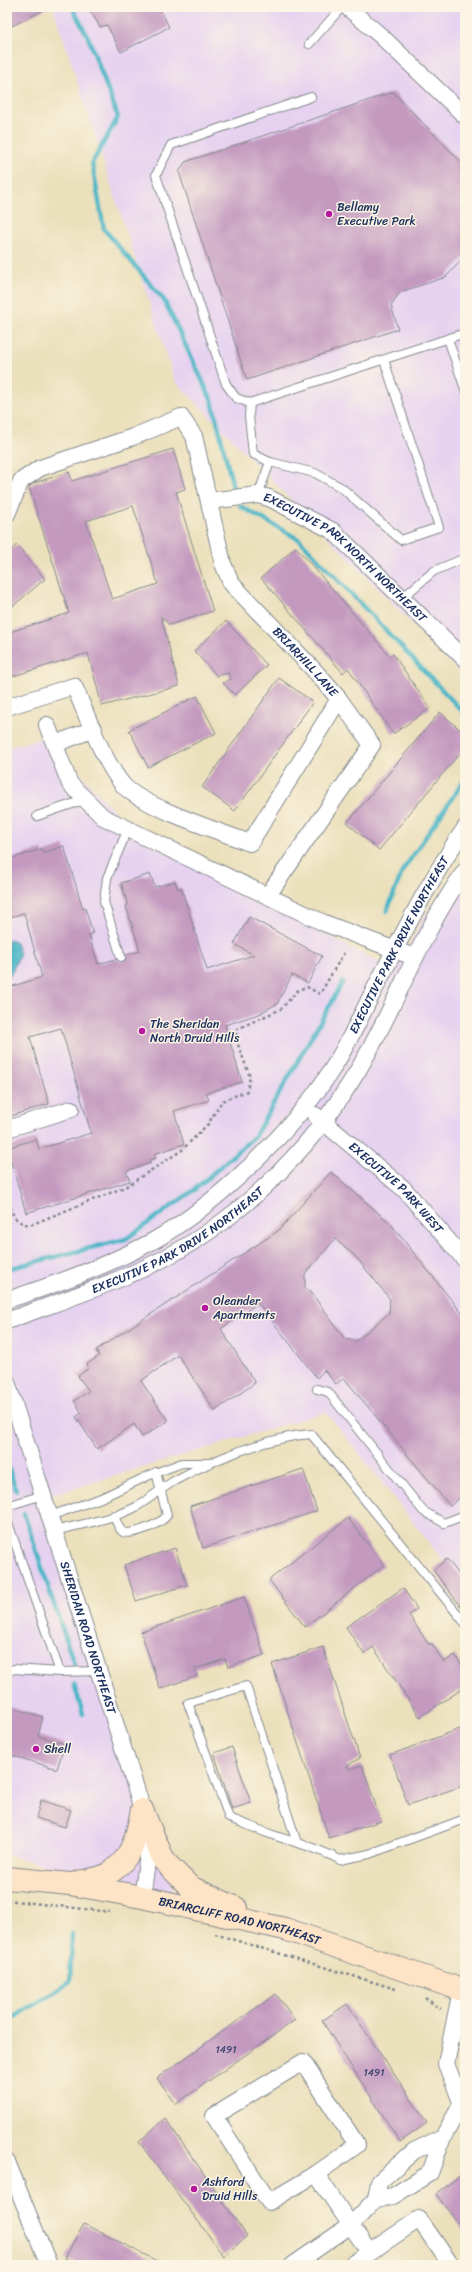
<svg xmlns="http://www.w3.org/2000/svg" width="472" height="2272" font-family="Sriracha,sans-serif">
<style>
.built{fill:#e6d2f0}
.water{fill:#4ab6c7;stroke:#327292}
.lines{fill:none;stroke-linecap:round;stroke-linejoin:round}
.stream{stroke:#4ab6c7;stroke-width:4.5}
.building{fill:#c399c0;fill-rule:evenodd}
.service-casing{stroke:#83888d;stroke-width:10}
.minor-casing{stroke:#83888d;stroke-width:18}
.secondary-casing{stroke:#83888d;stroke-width:24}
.path{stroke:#83888d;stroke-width:2.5;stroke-dasharray:3 3;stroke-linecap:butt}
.service{stroke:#fff;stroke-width:8}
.minor{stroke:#fff;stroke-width:16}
.secondary{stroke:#fee4c6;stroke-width:22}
.poi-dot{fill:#b5179e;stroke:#fcf5e5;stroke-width:1.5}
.labels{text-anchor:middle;stroke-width:3;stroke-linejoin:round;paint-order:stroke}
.number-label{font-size:10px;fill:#454a76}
.poi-label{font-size:12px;fill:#1b2f5e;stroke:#fcf5e5;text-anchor:start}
.street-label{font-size:12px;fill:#1b2f5e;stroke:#fcf5e5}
</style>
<rect width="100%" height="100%" fill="#fcf5e5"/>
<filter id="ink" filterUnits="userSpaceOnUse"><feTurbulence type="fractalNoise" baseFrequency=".025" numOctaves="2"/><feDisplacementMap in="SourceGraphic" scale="8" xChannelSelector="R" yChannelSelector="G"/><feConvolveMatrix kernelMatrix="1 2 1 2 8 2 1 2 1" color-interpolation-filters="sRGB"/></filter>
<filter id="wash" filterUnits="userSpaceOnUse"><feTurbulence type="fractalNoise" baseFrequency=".012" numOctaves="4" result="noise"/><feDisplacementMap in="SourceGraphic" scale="16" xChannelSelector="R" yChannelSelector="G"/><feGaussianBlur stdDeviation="0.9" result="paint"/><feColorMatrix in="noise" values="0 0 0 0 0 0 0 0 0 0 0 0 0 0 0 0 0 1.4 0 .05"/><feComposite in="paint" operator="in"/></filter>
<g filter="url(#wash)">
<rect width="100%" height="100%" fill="#ebe0bc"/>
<g class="built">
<polygon points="53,7 465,7 465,678 175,381"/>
<polygon points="45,737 139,838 396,971 425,915 465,860 465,1588 326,1412 45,1497 178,1902 7,1855 7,748"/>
</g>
<polygon class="water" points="8,939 16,943 20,954 10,976 7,974"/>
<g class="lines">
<g class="stream">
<polyline points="72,7 88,37 118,117 92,163 104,229 164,300 212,401 234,491"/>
<polyline points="240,506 300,540 465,714"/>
<polyline points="387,911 403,870 465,779"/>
<polyline points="7,1269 126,1239 194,1190 255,1136 343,982"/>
<polyline points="7,1463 16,1490"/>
<polyline points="24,1514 74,1664"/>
<polyline points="74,1684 83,1714"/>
<polyline points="7,2022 70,1982 72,1934"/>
</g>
</g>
<g id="blocks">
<g class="building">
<polygon points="7,7 49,7 12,26 7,16"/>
<polygon points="88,7 159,7 169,27 121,52 107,25 100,27"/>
<polygon points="393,92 465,166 465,256 446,277 400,292 391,305 398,329 247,380 179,172 185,162"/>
<path d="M173,449L185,489L176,492L213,611L169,625L161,616L179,686L102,706L88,653L7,678V633L69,613L29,487L34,483L69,472L72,481ZM133,506L158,584L112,599L86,521Z"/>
<polygon points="17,545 45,579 7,611 7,553"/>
<polygon points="296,547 390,656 393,654 430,708 393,734 348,668 343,673 261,578"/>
<polygon points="226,621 267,665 235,695 223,683 231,679 228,673 217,676 194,651"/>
<polygon points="279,678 313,702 235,811 202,787"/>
<polygon points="197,696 216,733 148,767 129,730"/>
<polygon points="440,712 465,734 465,747 379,850 347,823"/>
<polygon points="64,846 83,909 85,908 93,934 89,935 98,964 116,959 122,962 125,960 126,955 140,951 126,906 128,905 121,883 150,874 155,887 175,881 178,889 181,887 207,970 254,955 234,944 249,917 322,956 308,983 292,975 277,1004 262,1012 262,1013 225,1025 242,1082 206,1093 209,1100 174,1111 184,1144 154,1154 156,1158 149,1160 151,1163 126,1171 130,1181 26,1213 7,1148 36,1139 39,1149 91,1133 61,1028 30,1037 49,1104 7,1117 7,988 42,977 24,913 7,918 7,860 42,849 43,853"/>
<path d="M331,1172L390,1223L465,1317V1493L450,1506L344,1378L336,1384L324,1370L317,1378L258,1303L221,1329L255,1383L215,1411L178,1355L141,1381L168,1421L142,1437L134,1424L97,1449L76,1417L82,1413L74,1401L89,1391L78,1376L89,1368L87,1364L99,1356L96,1350L278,1231ZM335,1239L356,1257L390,1299L389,1313L356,1341L345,1339L310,1291L305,1289V1274Z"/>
<polygon points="303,1469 317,1511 203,1548 190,1506"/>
<polygon points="348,1518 384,1565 305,1627 269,1580"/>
<polygon points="175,1548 187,1585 136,1601 124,1565"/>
<polygon points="447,1559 465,1582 465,1612 433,1570"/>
<polygon points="403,1588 417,1609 409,1615 429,1645 431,1643 444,1662 455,1655 465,1670 465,1687 420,1717 373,1647 364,1654 346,1627"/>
<polygon points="244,1597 264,1655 228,1667 225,1659 195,1669 197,1676 160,1689 141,1632"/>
<polygon points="323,1647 360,1758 347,1766 349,1769 362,1765 381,1821 329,1838 272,1664"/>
<polygon points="10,1707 43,1717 38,1736 65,1744 57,1769 7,1754 7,1718"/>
<polygon points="465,1727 465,1785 408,1805 390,1755"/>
<polygon points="232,1747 251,1803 232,1809 214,1753"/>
<polygon points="41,1800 71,1810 65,1827 36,1818"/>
<polygon points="276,1994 295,2020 176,2104 157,2078"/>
<polygon points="347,2004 427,2123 400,2142 322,2021"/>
<polygon points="165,2118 247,2236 224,2256 139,2142"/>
<polygon points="465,2172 465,2233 436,2194"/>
<polygon points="84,2224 165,2265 80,2265 65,2258"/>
</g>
</g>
</g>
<g filter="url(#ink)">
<use href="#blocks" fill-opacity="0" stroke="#83888d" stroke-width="1"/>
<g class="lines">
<defs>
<g id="service">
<polyline points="309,44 342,7"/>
<polyline points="448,339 465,389"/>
<polyline points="250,403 236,398 226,384 156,175 171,145 311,97"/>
<polyline points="270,462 315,473 342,488 401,540 439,527 384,360"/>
<polyline points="258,495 270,462 253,454 249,416 250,403 465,333"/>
<polyline points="402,598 434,571 465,558"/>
<polyline points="37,816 84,800"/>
<polyline points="121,957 104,902 107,878 128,829"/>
<polyline points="317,1389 328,1392 423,1511 444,1523 465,1515"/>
<polyline points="7,1506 43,1495"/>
<path d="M114,1515C116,1520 118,1529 123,1532C132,1536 163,1523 167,1515L156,1472"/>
<polyline points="50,1516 101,1498 150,1475 182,1463 207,1463"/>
<polyline points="7,1520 60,1672 99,1671"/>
<path d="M54,1531C81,1524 111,1520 136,1507C149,1499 161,1489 174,1481C212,1460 268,1437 311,1434L465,1623"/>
<polyline points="7,1672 14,1669 60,1672"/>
<path d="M297,1843L246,1686L188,1703L229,1818C244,1823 258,1830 273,1835C296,1843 319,1848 340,1860L369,1854L465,1819"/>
</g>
<g id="minor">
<polyline points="347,7 381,36 465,116"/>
<path id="s1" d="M209,501L258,495L269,498L333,531L465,659"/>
<path id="s2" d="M7,514L21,481L40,468L133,437L181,417L194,436L223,564L231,583L314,670L339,699L250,843C221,832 141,806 123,785C103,761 87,715 74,686L7,707"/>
<polyline points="47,725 70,784 103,817 324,923 406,954"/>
<polyline points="55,744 94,729"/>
<polyline points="268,895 372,745 339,699"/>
<path id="s3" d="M315,1115L404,1189L465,1260"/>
<polyline points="7,1129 71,1109"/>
<path id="s4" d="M7,1300C57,1284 107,1266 153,1241C215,1206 290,1133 329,1074C345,1050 357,1024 370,998C400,940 428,882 465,828"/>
<path id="s5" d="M7,1321C55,1303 105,1287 151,1265C245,1220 322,1139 370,1049C402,990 426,925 465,871"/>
<path id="s6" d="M7,1382L139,1798L148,1855L142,1897"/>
<polyline points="461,1990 446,2064 462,2104"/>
<polygon points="303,2062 357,2145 316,2174 269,2202 214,2116"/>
<polyline points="7,2162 49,2265"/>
<polyline points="316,2174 369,2252"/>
<polyline points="376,2199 379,2182 414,2151 443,2137"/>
<polyline points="293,2265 351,2225 376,2199 393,2196 430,2173 443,2137 465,2098"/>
<polyline points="351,2265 419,2219 451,2265"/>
</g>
<g id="secondary">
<polyline points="142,1810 164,1861 190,1887 236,1908"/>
<path id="s7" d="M7,1878L70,1884L142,1897L285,1929L465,1991"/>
<path d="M78,1882C87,1880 100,1879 108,1874C132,1860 137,1836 142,1810"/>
</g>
</defs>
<use href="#service" class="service-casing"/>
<use href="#minor" class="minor-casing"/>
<use href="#secondary" class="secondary-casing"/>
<g class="path">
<path d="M7,1195C12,1211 11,1222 30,1225L125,1187L181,1151L208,1124L222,1101L247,1091L250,1077L236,1039L237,1029L281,1009L298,990L307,987L320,994L345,951"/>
<polyline points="7,1900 110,1912"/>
<polyline points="215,1934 396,1989"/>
<polyline points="425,1998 441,2009"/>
</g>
<use href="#service" class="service"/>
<use href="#minor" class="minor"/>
<use href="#secondary" class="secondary"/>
</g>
</g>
<g class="poi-dot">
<circle cx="329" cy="214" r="4"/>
<circle cx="142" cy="1031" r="4"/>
<circle cx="205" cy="1308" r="4"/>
<circle cx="36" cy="1749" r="4"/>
<circle cx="194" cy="2189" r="4"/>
</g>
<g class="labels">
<g class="number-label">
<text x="226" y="2053">1491</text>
<text x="374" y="2076">1491</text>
</g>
<g class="poi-label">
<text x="337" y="211">Bellamy<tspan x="337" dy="14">Executive Park</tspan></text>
<text x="150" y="1028">The Sheridan<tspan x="150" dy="14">North Druid Hills</tspan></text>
<text x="213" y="1305">Oleander<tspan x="213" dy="14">Apartments</tspan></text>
<text x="44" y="1753">Shell</text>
<text x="202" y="2186">Ashford<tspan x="202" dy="14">Druid Hills</tspan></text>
</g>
<g class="street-label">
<text dy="4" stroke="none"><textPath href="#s1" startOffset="158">EXECUTIVE PARK NORTH NORTHEAST</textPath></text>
<text dy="4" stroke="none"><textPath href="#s2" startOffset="492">BRIARHILL LANE</textPath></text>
<text dy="4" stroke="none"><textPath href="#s4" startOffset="549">EXECUTIVE PARK DRIVE NORTHEAST</textPath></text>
<text dy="4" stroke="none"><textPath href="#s3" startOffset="109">EXECUTIVE PARK WEST</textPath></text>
<text dy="4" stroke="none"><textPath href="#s5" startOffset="190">EXECUTIVE PARK DRIVE NORTHEAST</textPath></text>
<text dy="4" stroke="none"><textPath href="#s6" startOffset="268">SHERIDAN ROAD NORTHEAST</textPath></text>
<text dy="4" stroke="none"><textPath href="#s7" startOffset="237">BRIARCLIFF ROAD NORTHEAST</textPath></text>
</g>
</g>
<rect width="472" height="2272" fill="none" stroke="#fcf5e5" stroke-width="24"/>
</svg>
